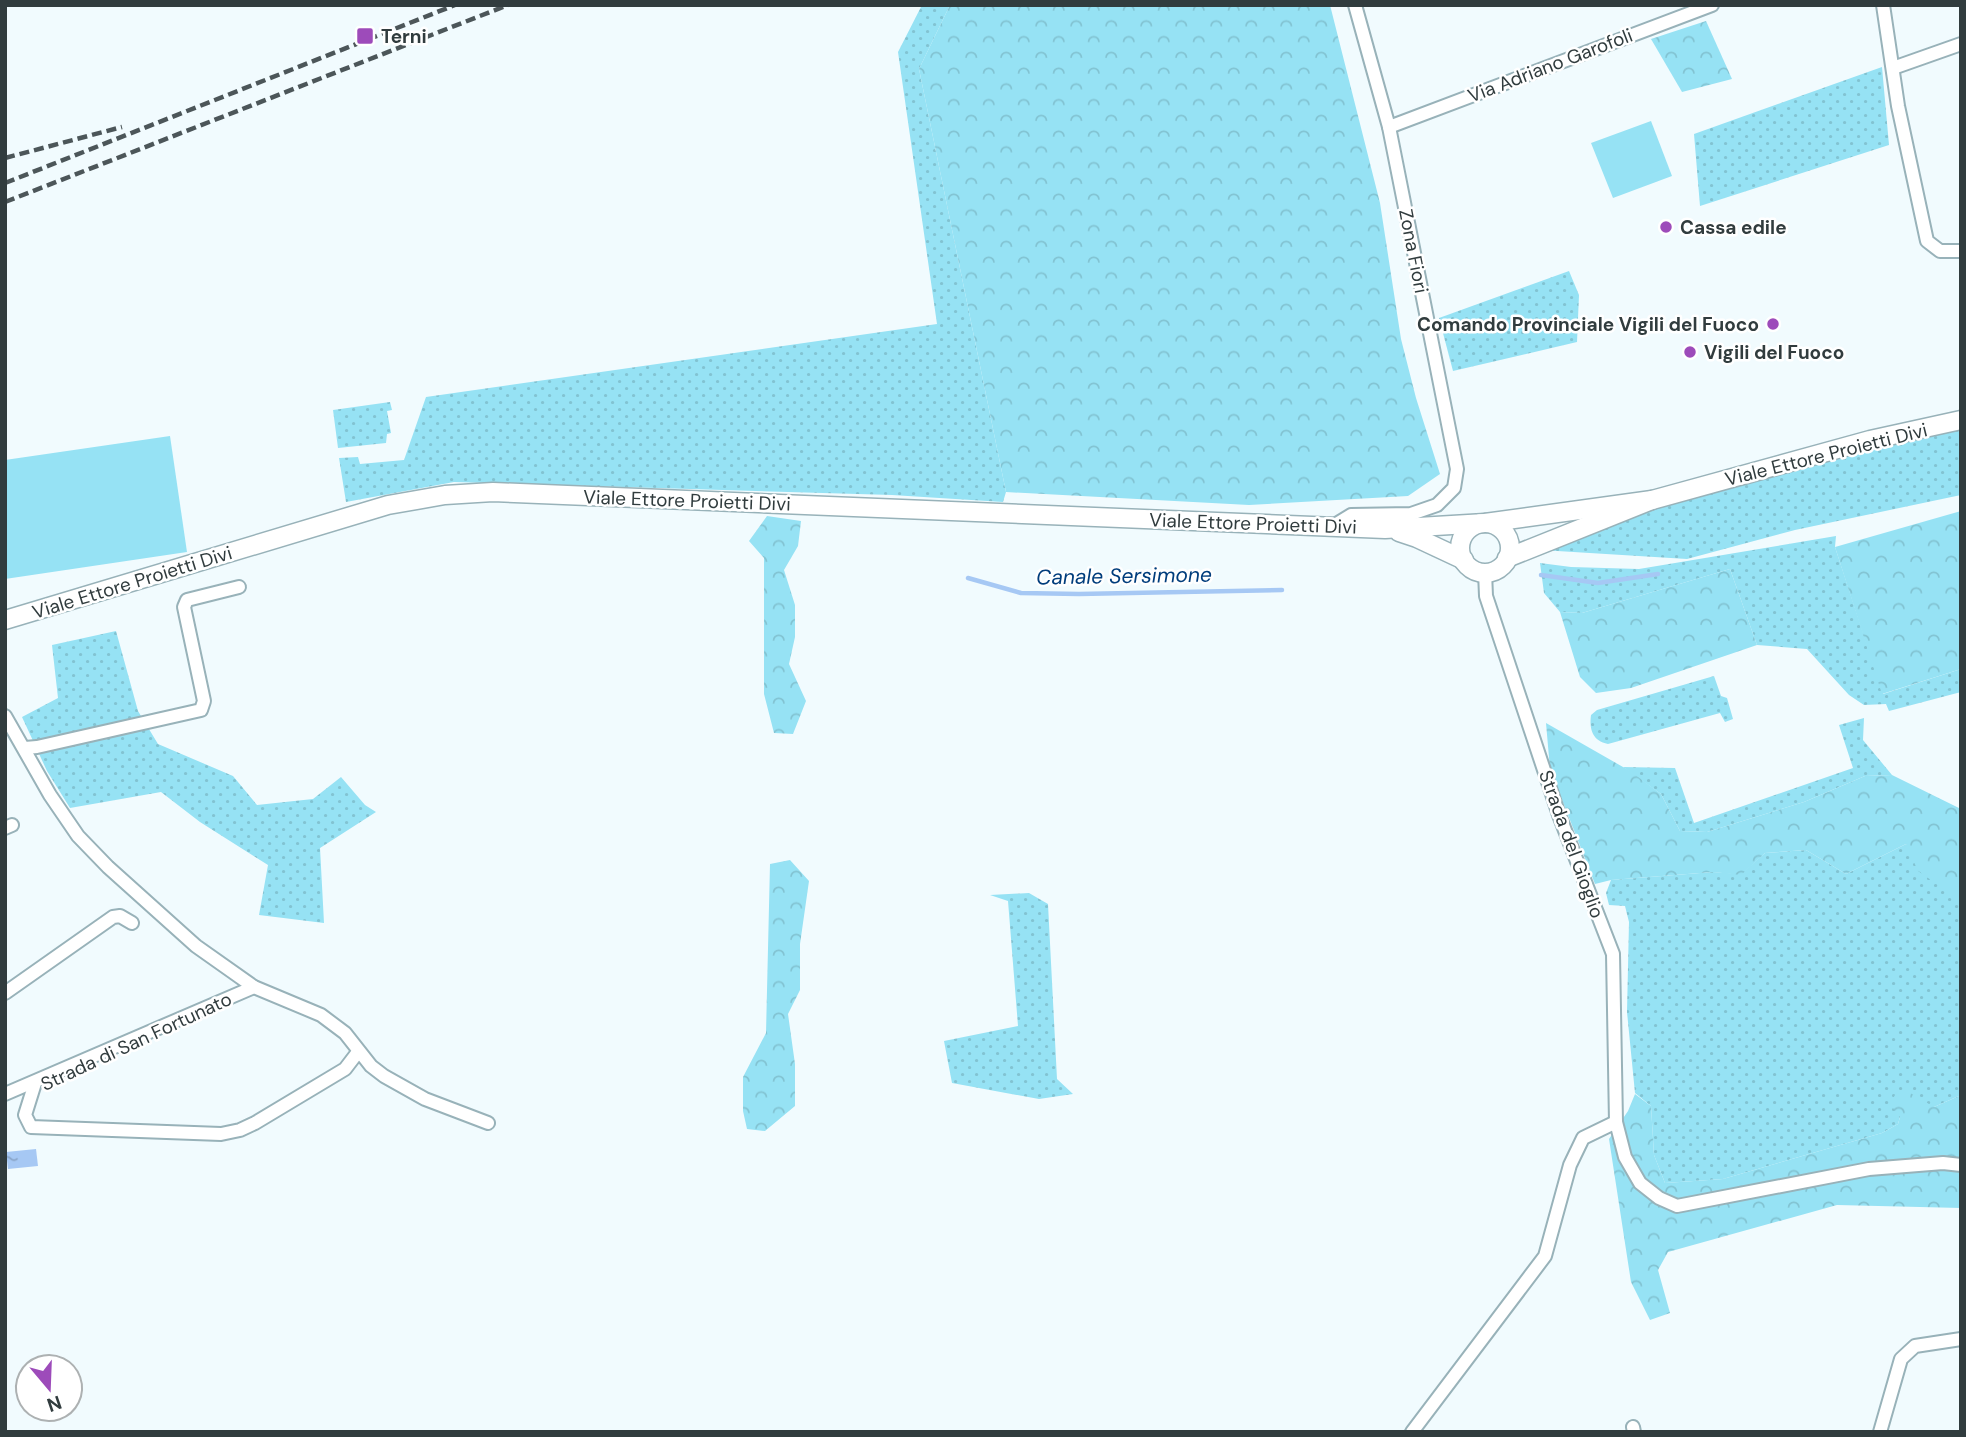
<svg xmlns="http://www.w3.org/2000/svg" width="1966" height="1437" font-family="'DM Sans',sans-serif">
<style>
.grass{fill:url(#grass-dots)}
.forest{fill:url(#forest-crowns)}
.garden{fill:#96e2f4}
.water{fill:url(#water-ripples)}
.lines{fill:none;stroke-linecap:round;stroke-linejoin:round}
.stream{stroke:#a6c8f4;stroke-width:4.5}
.street-casing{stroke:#98b2b9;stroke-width:16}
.secondary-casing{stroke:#98b2b9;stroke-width:21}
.street{stroke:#fff;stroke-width:12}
.secondary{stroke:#fff;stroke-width:18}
.rail{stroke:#4c5659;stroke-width:4.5;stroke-dasharray:10 5;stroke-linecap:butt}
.poi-dot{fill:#9d4bba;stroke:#fff;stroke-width:2.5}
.labels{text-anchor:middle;stroke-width:5;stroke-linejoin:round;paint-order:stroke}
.poi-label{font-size:19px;font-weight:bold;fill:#313c3e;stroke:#fff;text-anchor:start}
.street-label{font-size:19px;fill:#313c3e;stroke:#fff}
.water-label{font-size:21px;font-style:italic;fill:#013d7c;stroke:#fff}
</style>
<defs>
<pattern id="grass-dots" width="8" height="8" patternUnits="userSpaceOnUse" patternTransform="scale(1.75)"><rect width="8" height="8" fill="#96e2f4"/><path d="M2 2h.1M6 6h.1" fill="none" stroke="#82c3d2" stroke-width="1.8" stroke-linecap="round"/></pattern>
<pattern id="forest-crowns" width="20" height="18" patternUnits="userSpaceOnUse" patternTransform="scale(1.75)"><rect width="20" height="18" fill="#96e2f4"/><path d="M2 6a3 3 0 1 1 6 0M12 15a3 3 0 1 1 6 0" fill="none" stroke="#82c3d2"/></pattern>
<pattern id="water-ripples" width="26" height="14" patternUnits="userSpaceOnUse" patternTransform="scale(1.75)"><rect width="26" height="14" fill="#a6c8f4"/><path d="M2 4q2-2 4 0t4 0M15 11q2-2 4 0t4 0" fill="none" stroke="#88a4c7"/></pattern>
</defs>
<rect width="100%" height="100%" fill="#f1fbfe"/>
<g class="grass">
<polygon points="922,5 950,5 919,69 1006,492 1003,502 892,495 454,482 346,502 339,458 358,457 360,464 404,460 426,397 937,324 898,52"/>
<polygon points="1882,67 1889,145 1700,206 1694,134"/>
<polygon points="1569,271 1579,295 1577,342 1453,371 1439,318"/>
<polygon points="390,402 392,410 387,411 391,433 387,434 386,443 338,448 333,410"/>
<polygon points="1961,430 1961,495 1795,530 1687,559 1541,550 1609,519 1872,447"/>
<polygon points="1836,536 1835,547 1883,694 1961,669 1961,692 1889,711 1886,704 1864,705 1849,695 1807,649 1757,645 1730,569 1582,613 1560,612 1544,593 1540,563 1571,567 1639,569"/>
<polygon points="116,631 138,711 158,744 233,776 257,805 313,799 341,777 365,805 376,812 320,848 324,923 259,915 268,865 200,822 161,792 70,808 47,771 22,717 58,698 52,645"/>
<path d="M1714,676L1721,696L1727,698L1733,719L1725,722L1720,713L1608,744C1593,741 1589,730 1591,715L1597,710Z"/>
<polygon points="1864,718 1863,740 1892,775 1865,776 1804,802 1707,832 1680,831 1661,794 1623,767 1675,768 1694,823 1853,768 1839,725"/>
<polygon points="1906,844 1957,897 1961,897 1961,1095 1934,1107 1900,1117 1898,1124 1882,1133 1723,1179 1665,1183 1654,1155 1651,1106 1635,1093 1627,1012 1629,922 1625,906 1609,905 1606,893 1611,880 1713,872 1741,874 1765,853 1806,850 1846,874"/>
<polygon points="1029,893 1048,904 1057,1079 1073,1094 1039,1099 952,1083 944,1041 1018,1026 1008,901 990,895"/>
</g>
<g class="forest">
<polygon points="950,5 1330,5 1380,203 1401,339 1416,398 1440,474 1408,496 1249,505 1006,492 919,69"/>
<polygon points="1706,21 1732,79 1682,92 1651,39"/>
<polygon points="1961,511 1961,669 1882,694 1835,547"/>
<polygon points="767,516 801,521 798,546 784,570 795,605 795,637 789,664 806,701 793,734 774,733 764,694 764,558 749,541"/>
<polygon points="1730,569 1757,645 1631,688 1596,693 1580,677 1560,612 1582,613"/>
<polygon points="1546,723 1630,771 1661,794 1680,831 1707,832 1804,802 1865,776 1892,775 1961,809 1961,897 1957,898 1918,871 1906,844 1846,874 1806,850 1765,853 1741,875 1713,872 1611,880 1595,884 1550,769"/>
<polygon points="790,860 809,881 800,944 800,990 788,1014 795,1064 795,1106 765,1131 747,1129 743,1111 743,1077 766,1033 770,864"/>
<polygon points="1907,1091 1934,1107 1961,1095 1961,1208 1837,1205 1668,1252 1658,1270 1670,1313 1650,1320 1631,1282 1609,1139 1628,1111 1635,1094 1651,1106 1654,1155 1665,1183 1723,1179 1882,1133 1898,1124 1900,1117 1890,1104 1895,1095"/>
</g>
<g class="garden">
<polygon points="1651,121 1672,176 1613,198 1591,143"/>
<polygon points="170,436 187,552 5,579 5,460"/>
</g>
<polygon class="water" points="36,1149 38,1166 8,1169 6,1152"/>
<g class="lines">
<g class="stream">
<polyline points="1541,575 1598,583 1658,574"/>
<polyline points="968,578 1021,593 1079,594 1282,590"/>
</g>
<defs>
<g id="street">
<polyline points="1883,5 1898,106 1927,241 1940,251 1961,251"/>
<polyline points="1893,68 1961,44"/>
<polyline points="1389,127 1712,5"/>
<polyline points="1333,526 1351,515 1411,514 1437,505 1454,488 1457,469 1389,127 1355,5"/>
<polyline points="1485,572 1486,596 1559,815 1613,954 1616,1122 1625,1157 1640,1183 1659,1198 1677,1206 1869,1169 1943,1163 1961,1165"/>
<polyline points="5,716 50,795 78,836 108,867 196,946 254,987 321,1015 345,1033 371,1066 384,1076 425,1099 488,1123"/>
<polyline points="25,748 37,747 201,710 204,701 184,607 187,600 239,587"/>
<polyline points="5,828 12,825"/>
<polyline points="5,993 113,917 120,916 132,923"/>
<polyline points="35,1083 25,1115 31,1127 221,1134 240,1130 255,1123 345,1069 358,1052"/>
<polyline points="5,1094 254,987"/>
<polyline points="1633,1427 1634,1432"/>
<polyline points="1412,1432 1545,1256 1570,1165 1583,1138 1616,1122"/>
<polyline points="1880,1432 1901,1359 1915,1346 1961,1339"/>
</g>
<g id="secondary">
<circle cx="1485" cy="548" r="25"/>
<polyline points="1399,532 1417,538 1464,560"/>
<polyline points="1507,558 1652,500 1870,440 1961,420"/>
<polyline points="5,620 388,505 445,495 493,492 1385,529 1485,523 1652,500"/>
</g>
</defs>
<use href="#street" class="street-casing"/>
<use href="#secondary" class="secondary-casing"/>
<use href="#street" class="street"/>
<use href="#secondary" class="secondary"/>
<g class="rail">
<polyline points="5,158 122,127"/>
<polyline points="5,183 455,5"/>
<polyline points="5,202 508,5"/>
</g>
</g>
<g class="poi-dot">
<rect x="356" y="27" width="18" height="18" rx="3.5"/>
<circle cx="1666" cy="227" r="7"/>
<circle cx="1773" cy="324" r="7"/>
<circle cx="1690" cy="352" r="7"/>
</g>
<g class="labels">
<g class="poi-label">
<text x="381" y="43">Terni</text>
<text x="1680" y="234">Cassa edile</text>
<text x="1759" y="331" text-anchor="end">Comando Provinciale Vigili del Fuoco</text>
<text x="1704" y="359">Vigili del Fuoco</text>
</g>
<g class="street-label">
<text transform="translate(1550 65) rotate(-21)" y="7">Via Adriano Garofoli</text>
<text transform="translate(1414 251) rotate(79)" y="7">Zona Fiori</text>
<text transform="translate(1826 454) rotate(-14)" y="7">Viale Ettore Proietti Divi</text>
<text transform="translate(687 500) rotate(2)" y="7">Viale Ettore Proietti Divi</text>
<text transform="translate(1253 523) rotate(2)" y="7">Viale Ettore Proietti Divi</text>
<text transform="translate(132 582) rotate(-17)" y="7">Viale Ettore Proietti Divi</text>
<text transform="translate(1572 844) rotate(70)" y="7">Strada del Gioglio</text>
<text transform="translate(136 1041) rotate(-25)" y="7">Strada di San Fortunato</text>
</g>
<g class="water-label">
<text transform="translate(1124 576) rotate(-1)" y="7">Canale Sersimone</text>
</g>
</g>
<rect width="1966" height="1437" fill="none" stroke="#313c3e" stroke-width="14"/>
<g transform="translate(49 1388) rotate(161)"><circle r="33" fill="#ffffff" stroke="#adb1b2" stroke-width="2"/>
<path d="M0-5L12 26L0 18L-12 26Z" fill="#9d4bba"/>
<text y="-10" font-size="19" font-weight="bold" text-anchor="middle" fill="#313c3e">N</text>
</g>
</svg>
